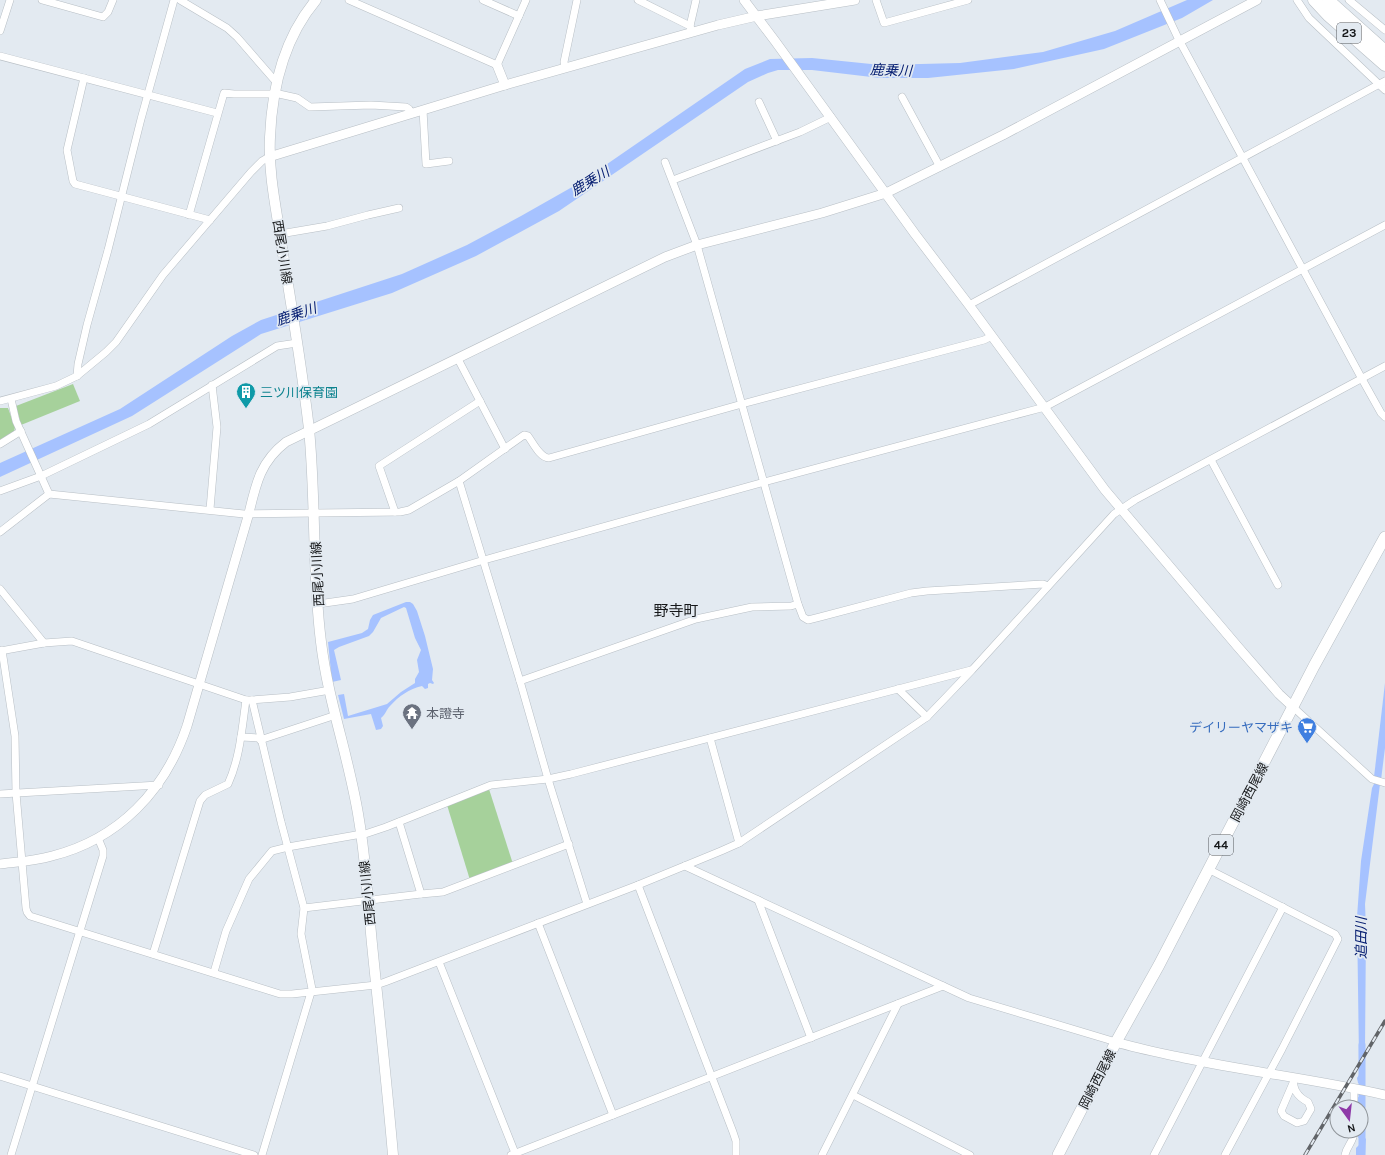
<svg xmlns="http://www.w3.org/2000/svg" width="1385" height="1155" font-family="Karla,'Noto Sans JP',sans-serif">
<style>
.green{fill:#a6d19b}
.water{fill:#a6c2ff}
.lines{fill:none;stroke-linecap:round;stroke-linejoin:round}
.canal{stroke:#a6c2ff;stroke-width:7}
.minor-casing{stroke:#b8bfc5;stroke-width:8}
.tertiary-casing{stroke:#b8bfc5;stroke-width:10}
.secondary-casing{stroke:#b8bfc5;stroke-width:11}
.primary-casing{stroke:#b8bfc5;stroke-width:12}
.trunk-casing{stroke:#b8bfc5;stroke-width:13}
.minor{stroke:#fff;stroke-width:7}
.tertiary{stroke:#fff;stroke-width:9}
.secondary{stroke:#fff;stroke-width:10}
.primary{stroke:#fff;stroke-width:11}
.trunk{stroke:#fff;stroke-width:12}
.rail-casing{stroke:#616468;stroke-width:3.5}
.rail{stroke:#e3eaf1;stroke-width:2;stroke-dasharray:6;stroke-linecap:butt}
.labels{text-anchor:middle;stroke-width:3.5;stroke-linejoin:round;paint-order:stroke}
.shield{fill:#e3eaf1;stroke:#53565a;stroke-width:1}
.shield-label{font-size:12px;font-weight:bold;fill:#151719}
.street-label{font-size:13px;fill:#151719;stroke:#e3eaf1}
.culture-label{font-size:13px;fill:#0d838f;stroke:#e3eaf1;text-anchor:start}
.worship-label{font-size:13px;fill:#5b616d;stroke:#e3eaf1;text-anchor:start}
.shop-label{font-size:13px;fill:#366cbe;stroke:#e3eaf1;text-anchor:end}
.water-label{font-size:14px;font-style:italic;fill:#082073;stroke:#e3eaf1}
.quarter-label{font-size:15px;fill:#151719;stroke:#e3eaf1}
</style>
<rect width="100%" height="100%" fill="#e3eaf1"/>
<g class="green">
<polygon points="73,384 80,401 21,425 16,406"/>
<polygon points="0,408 8,408 15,427 14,432 0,440"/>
<polygon points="489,789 513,864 470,880 447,805"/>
</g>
<g class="water">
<polygon points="1187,0 1213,0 1182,18 1104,49 1014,69 928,78 880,78 812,70 778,70 768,73 748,82 559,211 476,256 392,293 261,334 132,416 0,477 0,463 120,409 232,336 261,320 402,274 467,245 521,216 581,182 745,69 770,59 812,58 881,65 960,63 1043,52 1115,31"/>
<path d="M406,602H410L413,604L417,611L425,636L433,669L432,680L434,683L433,684L430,683L428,684V688L425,689L422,686C409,689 399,696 390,706C386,710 386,714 381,718L383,726L381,729L376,730L371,714L344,719L338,695L344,694L348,716L387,704L401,692L415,683V679L419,672L417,660L421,650L415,638L406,608L404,607L381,618L373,632L369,636L339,647L334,650L341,680L332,682L328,642L362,633L368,629L370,620L373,615Z"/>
<polygon points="1385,683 1385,748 1381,780 1374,777"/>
<polygon points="1375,782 1380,784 1365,904 1366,929 1365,1049 1359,1059 1357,917 1361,861 1372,788"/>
<polygon points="1363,1068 1364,1083 1358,1083 1357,1078"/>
<polygon points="1358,1097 1365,1099 1365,1132 1358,1138 1358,1131 1361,1131 1361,1107 1358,1107"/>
<polygon points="1366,1138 1365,1155 1356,1155 1356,1148"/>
</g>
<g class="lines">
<g class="canal">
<polyline points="1362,1045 1362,1107"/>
<polyline points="1362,1125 1362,1155"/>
</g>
<defs>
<g id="minor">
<polyline points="42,0 103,17 108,12 113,0"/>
<polyline points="180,0 227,28 237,37 277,83"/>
<polyline points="349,0 497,65 526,0"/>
<polyline points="483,0 519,16"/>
<polyline points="638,0 690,26"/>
<polyline points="876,0 884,23 968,0"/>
<polyline points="1160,0 1178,38 1362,379 1381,413 1385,417"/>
<polyline points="1297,0 1309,18 1385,90"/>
<polyline points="1349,0 1385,30"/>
<polyline points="691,29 690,26 696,0"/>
<polyline points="0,31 10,0"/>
<polyline points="0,56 217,113"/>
<polyline points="565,68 564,62 577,0"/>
<polyline points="84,78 67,150 73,181 75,184 210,220"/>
<polyline points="902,97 940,167"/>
<polyline points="759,102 777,141"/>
<polyline points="423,110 426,164 449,161"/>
<polyline points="665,162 697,245 798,604 803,617 808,620 820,617 911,593 927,591 1043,584 1048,586"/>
<polyline points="673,180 800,132 831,117"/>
<polyline points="189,215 224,93 234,94 279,94 297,98 310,107 371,105 406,107 409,109 412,113"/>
<polyline points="280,234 327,226 368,215 399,208"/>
<polyline points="969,305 1385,81"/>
<polyline points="458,359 505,449"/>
<polyline points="77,376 78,364 87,325 108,250 141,119 174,0"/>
<polyline points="11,399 16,421 49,494"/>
<polyline points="0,401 56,386 77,376 106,352 116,342 163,275 251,172 262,161 269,157"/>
<polyline points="0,444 21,431"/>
<polyline points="1211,460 1278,585"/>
<polyline points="459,481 520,681 548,779 587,904"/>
<polyline points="0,491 41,476 149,424 277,346 297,343"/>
<polyline points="210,509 217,427 212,385"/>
<polyline points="395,512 379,466 480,401"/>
<path d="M0,532L49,494L244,514L400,512L409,510L459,481L524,435L528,436C533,443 540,458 549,458L742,404L984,340L992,336"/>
<polyline points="0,589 44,643"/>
<polyline points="318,604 353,599 484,560 764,482 1045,407 1385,225"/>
<polyline points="2,650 15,736 16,793 26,908 27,912 30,916 280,994 292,994 376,985 385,982 638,885 721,851 739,843 927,717 972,670 1114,514 1135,500 1385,366"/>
<polyline points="0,651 44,643 72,641 246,700 252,700 290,697 330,690"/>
<polyline points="520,681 696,619 752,607 791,606 798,604"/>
<polyline points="898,689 927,717"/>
<polyline points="252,700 281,822 304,908 301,934 312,989 262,1155"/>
<polyline points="1293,707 1372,779 1385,783"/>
<polyline points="241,737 259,738 260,740 336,715"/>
<polyline points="710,738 739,843"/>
<polyline points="0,794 159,785"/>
<polyline points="685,866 969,998 1116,1042"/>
<polyline points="1208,869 1335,934 1338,939 1282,1049 1225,1155"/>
<polyline points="638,885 733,1132 736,1141 736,1155"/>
<polyline points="421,894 443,892 569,844"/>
<polyline points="758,900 811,1038"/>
<polyline points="304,908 421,894 399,822"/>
<polyline points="538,923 613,1115"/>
<path d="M153,954L200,801L205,795L228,784C240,758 242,728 246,700"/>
<polyline points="439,962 515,1153"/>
<polyline points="214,972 226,931 249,879 272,851 288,847 356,835 362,835 386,827 491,785 548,779 571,774 971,670"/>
<polyline points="0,1076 254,1155"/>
<path d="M1293,1083L1281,1111L1284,1116L1297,1123L1304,1121L1311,1109L1308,1102C1298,1097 1292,1090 1294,1078"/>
<polyline points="1354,1089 1354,1107"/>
<polyline points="853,1095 970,1155"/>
<polyline points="11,1155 103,856 103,850 98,838"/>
<polyline points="511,1155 943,986"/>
<polyline points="822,1155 898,1004"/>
<polyline points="1154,1155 1283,907"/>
<path d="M1345,1155C1347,1145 1354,1142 1354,1131"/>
</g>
<g id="tertiary">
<polyline points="744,0 775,41 915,234 969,305 1105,490 1238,647 1279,694 1293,707"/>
<polyline points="497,65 505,85"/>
<polyline points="269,157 505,85 718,25 757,16 855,0"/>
<path d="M0,864C17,862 35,861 52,856C119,839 165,791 187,726L249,513C256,483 261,461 286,442L665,257L697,245L822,213L886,193L1003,135L1257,0"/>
<path d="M1116,1042C1139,1049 1161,1053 1184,1058C1251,1072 1319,1080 1385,1095"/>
</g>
<path id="secondary" d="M316,0C284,38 272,88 270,137C268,174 277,212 282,248C292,308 302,369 309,429C316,500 312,571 321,642C328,702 350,760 359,820C366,861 368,903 372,944C379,1014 387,1085 393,1155"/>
<polyline id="primary" points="1058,1155 1116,1042 1159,965 1314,666 1385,537"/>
<g id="trunk">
<polyline points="1314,0 1328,15 1385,65"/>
<polyline points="1328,0 1385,51"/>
</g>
</defs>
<use href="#minor" class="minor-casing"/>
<use href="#tertiary" class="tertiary-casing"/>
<use href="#secondary" class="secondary-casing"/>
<use href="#primary" class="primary-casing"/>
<use href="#trunk" class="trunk-casing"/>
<use href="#minor" class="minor"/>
<use href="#tertiary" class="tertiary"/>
<use href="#secondary" class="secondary"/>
<use href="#primary" class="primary"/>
<use href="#trunk" class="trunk"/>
<defs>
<polyline id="rail" points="1305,1155 1385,1021"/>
</defs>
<use href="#rail" class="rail-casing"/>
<use href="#rail" class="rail"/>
</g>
<defs>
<symbol id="building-pin" viewBox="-11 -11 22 30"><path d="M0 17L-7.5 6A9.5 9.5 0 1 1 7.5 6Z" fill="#0f9aa8" stroke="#e3eaf1"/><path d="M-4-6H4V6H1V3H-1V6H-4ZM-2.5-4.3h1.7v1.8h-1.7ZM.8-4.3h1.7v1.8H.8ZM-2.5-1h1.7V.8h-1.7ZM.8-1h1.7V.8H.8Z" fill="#fff"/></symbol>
<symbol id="temple-pin" viewBox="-11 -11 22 30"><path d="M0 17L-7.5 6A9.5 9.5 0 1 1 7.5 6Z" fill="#6b7280" stroke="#e3eaf1"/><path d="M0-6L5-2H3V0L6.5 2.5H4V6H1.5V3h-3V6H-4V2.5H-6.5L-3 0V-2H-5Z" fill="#fff"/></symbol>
<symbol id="supermarket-pin" viewBox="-11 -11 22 30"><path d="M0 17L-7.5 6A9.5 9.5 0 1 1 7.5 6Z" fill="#3f7fe0" stroke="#e3eaf1"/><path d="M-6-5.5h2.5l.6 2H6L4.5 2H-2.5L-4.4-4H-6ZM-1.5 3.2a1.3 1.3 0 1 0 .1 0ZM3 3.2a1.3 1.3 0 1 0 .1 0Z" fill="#fff"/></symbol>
</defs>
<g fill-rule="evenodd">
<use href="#building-pin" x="235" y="381" width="22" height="30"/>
<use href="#temple-pin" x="401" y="702" width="22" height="30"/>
<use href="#supermarket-pin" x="1296" y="716" width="22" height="30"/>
</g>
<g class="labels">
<g class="shield">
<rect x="1337" y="23" width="24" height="20" rx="3"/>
<rect x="1209" y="835" width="24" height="20" rx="3"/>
</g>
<g class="shield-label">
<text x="1349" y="37">23</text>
<text x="1221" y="849">44</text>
</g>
<g class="street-label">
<text transform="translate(283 252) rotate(81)" y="5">西尾小川線</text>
<text transform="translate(317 574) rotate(-93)" y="5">西尾小川線</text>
<text transform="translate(1249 792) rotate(-62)" y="5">岡崎西尾線</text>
<text transform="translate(367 893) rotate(-96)" y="5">西尾小川線</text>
<text transform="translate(1097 1079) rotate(-63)" y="5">岡崎西尾線</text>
</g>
<g class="culture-label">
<text x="260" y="397">三ツ川保育園</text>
</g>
<g class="worship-label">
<text x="426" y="718">本證寺</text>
</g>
<g class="shop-label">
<text x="1293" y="732">デイリーヤマザキ</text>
</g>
<g class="water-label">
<text transform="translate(891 70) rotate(2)" y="5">鹿乗川</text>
<text transform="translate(590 181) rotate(-31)" y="5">鹿乗川</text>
<text transform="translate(296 314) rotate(-19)" y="5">鹿乗川</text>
<text transform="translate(1361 938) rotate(-90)" y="5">追田川</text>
</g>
<g class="quarter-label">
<text x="676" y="616">野寺町</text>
</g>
</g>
<g transform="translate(1349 1119) rotate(165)"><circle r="19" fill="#e3eaf1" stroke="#91969b"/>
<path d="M0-3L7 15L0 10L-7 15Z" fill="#8e3aa8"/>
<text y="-6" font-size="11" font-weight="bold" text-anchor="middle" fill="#151719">N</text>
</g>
</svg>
